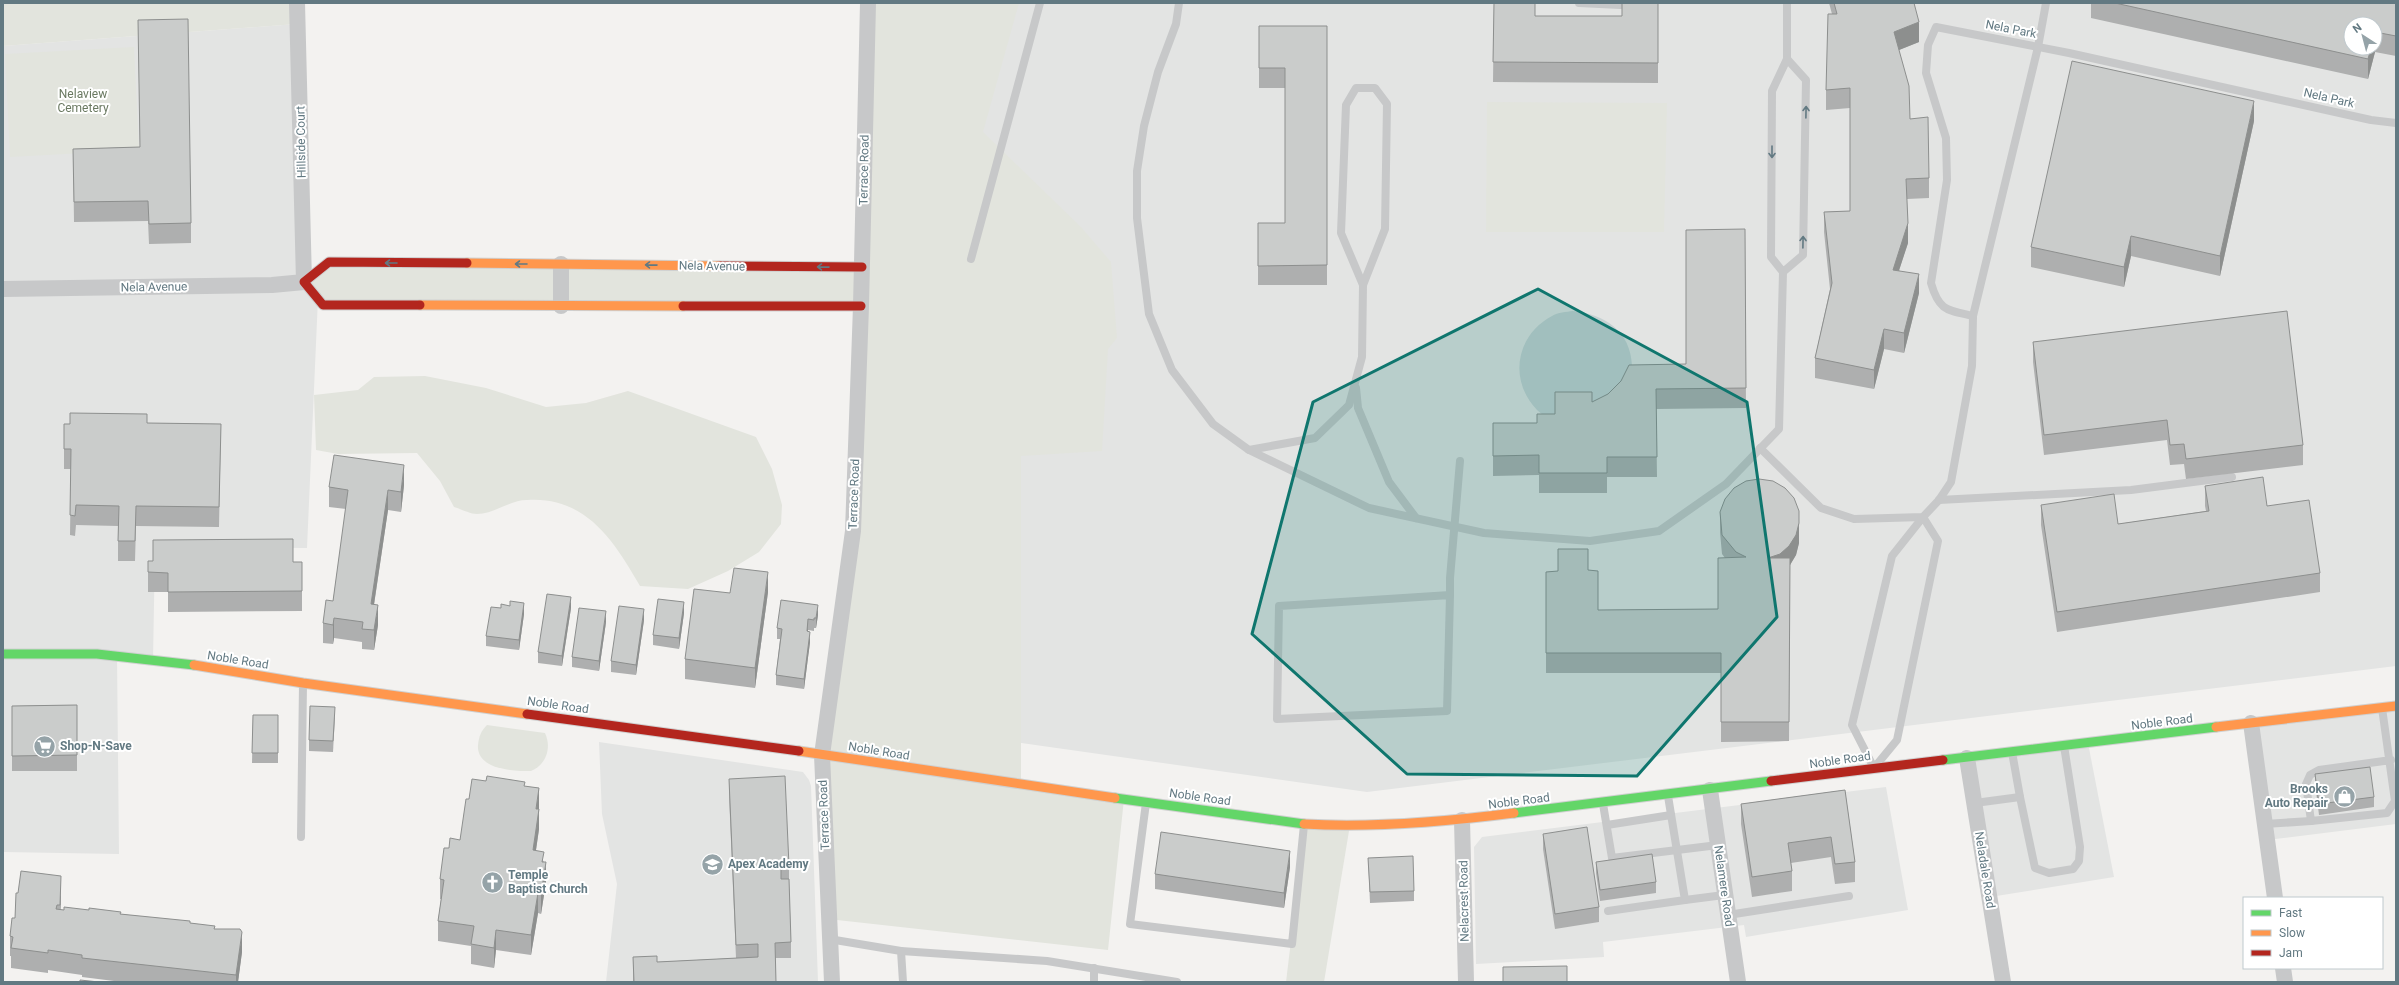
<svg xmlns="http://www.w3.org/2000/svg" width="2399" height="985" font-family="Roboto,sans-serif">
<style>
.built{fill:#e3e4e3;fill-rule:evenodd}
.green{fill:#e2e4dd}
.water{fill:#c6d1d2}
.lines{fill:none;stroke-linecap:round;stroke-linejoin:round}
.fast-casing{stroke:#cfd0d0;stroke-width:11}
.slow-casing{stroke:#cfd0d0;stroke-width:11}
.jam-casing{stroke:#cfd0d0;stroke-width:11}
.lane{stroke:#c7c8c9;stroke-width:8}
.street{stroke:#c7c8c9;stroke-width:16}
.fast{stroke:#63d668;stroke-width:9}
.slow{stroke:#ff974d;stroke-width:9}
.jam{stroke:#b3261e;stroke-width:9}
.wall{fill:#aeafaf;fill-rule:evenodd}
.shaded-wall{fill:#8d8f8e}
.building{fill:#cacccb;stroke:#8d8f8e}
.oneway{stroke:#627982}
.marked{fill:#0f766e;fill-opacity:0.2;stroke:#0f766e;stroke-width:3;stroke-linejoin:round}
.labels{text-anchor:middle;stroke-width:4;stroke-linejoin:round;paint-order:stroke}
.street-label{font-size:12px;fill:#627982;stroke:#fff}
.park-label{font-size:12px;fill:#6a7961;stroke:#fff}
.poi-label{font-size:12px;font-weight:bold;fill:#627982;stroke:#fff;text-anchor:start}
</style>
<rect width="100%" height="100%" fill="#f3f2f0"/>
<g class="built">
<path d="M895,3H2396V666L1367,792L860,720ZM2351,24H2375V48H2351Z"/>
<polygon points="297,24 303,243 318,298 307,548 155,547 153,660 117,656 119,854 3,852 3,46"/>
<polygon points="2396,706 2396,824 2267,840 2251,723"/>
<polygon points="599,742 803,772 809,780 811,786 818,982 606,982 617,884 602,814"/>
<polygon points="2088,743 2114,877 1990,897 1967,758"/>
<polygon points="1886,787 1908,910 1746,937 1744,925 1603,942 1604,957 1476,964 1474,847 1482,837"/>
</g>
<g class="green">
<polygon points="3,3 297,3 297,24 3,46"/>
<polygon points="868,3 1019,3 983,132 1081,227 1111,262 1117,338 1108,349 1102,451 1021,456 1021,785 1124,799 1108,950 828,919 822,755 853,531 861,306 323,305 304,282 329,262 862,267"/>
<polygon points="134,47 139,150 10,157 5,54"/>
<polygon points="1487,102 1667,103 1664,232 1486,232"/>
<path d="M425,376L486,388L546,407L586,403L628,391L756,437L772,469L782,505L781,524L759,552L728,571L688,589L640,586C614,541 586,496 527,500C510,500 494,514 477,514C470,514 461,509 454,507L440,481L417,453L338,454L316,450L314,395L358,390L374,377Z"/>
<path d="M487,725L545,733C552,748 546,765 531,771C514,771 476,770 478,745C479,736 481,731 487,725Z"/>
<polygon points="1305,824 1350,825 1324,982 1286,982"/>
</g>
<path class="water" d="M1573,311C1604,314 1631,331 1632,366C1632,377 1624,391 1621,401L1555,412V421C1549,418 1542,415 1537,410C1508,380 1516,335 1552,316C1558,312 1566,312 1573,311Z"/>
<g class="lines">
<defs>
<g id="fast">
<polyline points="3,654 97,654 194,665"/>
<polyline points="1943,760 2216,727"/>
<polyline points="1115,798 1304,824"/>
<polyline points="1514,813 1771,781"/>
</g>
<g id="slow">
<polyline points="467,263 719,266"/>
<polyline points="420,305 683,306"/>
<polyline points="194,665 303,683 527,714"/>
<polyline points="2216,727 2396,706"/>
<polyline points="799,751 1115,798"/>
<path d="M1304,824C1374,828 1444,822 1514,813"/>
</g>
<g id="jam">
<polyline points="719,266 862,267"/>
<polyline points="420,305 323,305 304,282 329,262 467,263"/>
<polyline points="683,306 861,306"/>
<polyline points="527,714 799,751"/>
<polyline points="1771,781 1943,760"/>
</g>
</defs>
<use href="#fast" class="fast-casing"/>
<use href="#slow" class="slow-casing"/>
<use href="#jam" class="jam-casing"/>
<g class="lane">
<polyline points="1179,3 1176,24 1158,72 1144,126 1137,171 1137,218 1149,314 1172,370 1213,424 1249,450 1315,438 1349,405 1362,357 1363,285 1385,229 1387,104 1375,88 1356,88 1346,105 1341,233 1363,285"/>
<polyline points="1579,3 1620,5 1652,3"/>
<polyline points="1787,59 1787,3"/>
<polyline points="971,259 1040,3"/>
<path d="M1973,316C1947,310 1939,311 1931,283L1947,180L1946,138L1926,73L1928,45L1936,27L2069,53L2371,120L2396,123"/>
<polyline points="1356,388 1358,408 1389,482 1416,518"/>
<polyline points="1760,448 1821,508 1854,519 1923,517 1939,500 1951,482 1972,366 1973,316 2038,47 2046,3"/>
<polyline points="1249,450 1369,508 1484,533 1590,541 1659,531 1726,484 1779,429 1783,272 1771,257 1772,91 1787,59 1806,80 1803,255 1783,272"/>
<polyline points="1939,500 2131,490 2232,477"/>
<polygon points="1923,517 1938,541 1897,740 1874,768 1852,725 1892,556"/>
<polyline points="1450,595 1279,606 1277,719 1447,711 1450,595 1450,578 1460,461"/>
<polyline points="2382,708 2395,801 2387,813 2311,821 2306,784 2310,775 2319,770 2391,760"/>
<polyline points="2012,752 2020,797"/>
<polyline points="1146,803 1130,924 1292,944 1304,825"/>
<polyline points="1975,803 2020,797 2035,868 2049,873 2073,869 2079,861 2080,847 2064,746"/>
<polyline points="1603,804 1612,858 1718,845"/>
<polyline points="2265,824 2311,821"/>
<polyline points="1607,825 1671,815"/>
<polyline points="301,837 303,684"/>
<polyline points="1685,900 1724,895"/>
<polyline points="1608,911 1685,900 1668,796"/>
<polyline points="1728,915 1849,896"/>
<polyline points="829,939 901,951 903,982"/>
<polyline points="901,951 1047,961 1177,982"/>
<polyline points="1094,982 1094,968"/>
</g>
<g class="street">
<polyline points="3,289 272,285 304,282 297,3"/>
<polyline points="561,306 561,264"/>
<polyline points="2251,723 2275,898"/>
<polyline points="1967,758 2003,982"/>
<polyline points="1710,790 1738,982"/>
<polyline points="1462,820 1466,982"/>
<polyline points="2283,968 2285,982"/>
<polyline points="832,982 822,755 853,531 861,306 868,3"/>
</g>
<use href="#fast" class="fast"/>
<use href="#slow" class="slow"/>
<use href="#jam" class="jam"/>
</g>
<g class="wall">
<polygon points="1494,3 1535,16 1622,16 1658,3 1658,83 1493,82"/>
<polygon points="1829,3 1914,3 1919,42 1899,50 1910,119 1929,178 1929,198 1907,199 1908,243 1899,270 1919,293 1904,353 1884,349 1874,389 1815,378 1815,358 1830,289 1824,232 1824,212 1850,211 1850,108 1826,110 1826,90 1832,14"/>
<path d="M2091,3H2396V56L2375,52L2368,79L2091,18ZM2375,24V48H2351Z"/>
<polygon points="138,20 191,223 191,243 149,244 148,221 74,222 73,149 140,147"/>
<polygon points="1259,26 1327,26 1327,285 1258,285 1258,223 1285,223 1285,88 1259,88"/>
<polygon points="2254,121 2220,276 2131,256 2124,287 2031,267 2031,247"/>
<polygon points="1745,229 1746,408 1656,409 1657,477 1607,477 1607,493 1539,493 1539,475 1493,476 1493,423 1537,423 1555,414 1592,402 1686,364"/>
<polygon points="2033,342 2303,445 2303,465 2186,479 2184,464 2170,465 2167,440 2044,455 2033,362"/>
<polygon points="147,423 221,424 219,527 136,526 135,561 118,561 118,526 76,525 75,536 70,535 71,469 64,469 64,424"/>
<polygon points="404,485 401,512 388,510 374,605 378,625 374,650 362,649 362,642 334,638 333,644 323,643 323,623 333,601 346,509 329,507 329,487"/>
<polygon points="2205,486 2267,506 2320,573 2320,592 2057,632 2041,525 2041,505 2118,524 2206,511 2205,506"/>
<polygon points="1720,512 1799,543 1796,555 1790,565 1789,741 1721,742 1721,673 1546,673 1546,572 1588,570 1598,610 1718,609 1725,558 1722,554 1720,532"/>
<polygon points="148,561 302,562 302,611 168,612 168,592 148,592"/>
<polygon points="768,592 755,688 685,679 685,659 730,593"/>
<polygon points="510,606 524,614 519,650 486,646 486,636 501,608"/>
<polygon points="571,608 562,666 538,663 538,652"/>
<polygon points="684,613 679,649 653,645 653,635"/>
<polygon points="818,615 816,628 814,628 814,631 808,630 808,631 810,642 804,689 776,685 776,675 780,639 777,639 777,628"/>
<polygon points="644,620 636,675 611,672 611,661"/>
<polygon points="606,622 599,671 572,667 572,657"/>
<polygon points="77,705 77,771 12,771 12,706"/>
<polygon points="253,715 278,715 278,763 252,763"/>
<polygon points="335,717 333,752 309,751 309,740"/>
<polygon points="2315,774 2374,797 2374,807 2319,815 2315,784"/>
<polygon points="729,779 789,866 789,881 791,942 791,958 775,958 776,982 633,982 633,957 657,962 736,958 729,795"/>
<polygon points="525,787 539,788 539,829 536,850 544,862 546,882 541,914 538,913 531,955 496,950 494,968 471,964 471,946 438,941 438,921 441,899 440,899 440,879 449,848 460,840 469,799"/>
<polygon points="1845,790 1855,862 1855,882 1835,884 1831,857 1791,863 1792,871 1792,891 1752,897 1741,824 1741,804"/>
<polygon points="1543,834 1599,907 1599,922 1555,929 1543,849"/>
<polygon points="1368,858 1414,891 1414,901 1370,903"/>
<polygon points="1596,862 1656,882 1656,893 1600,901 1596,873"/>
<polygon points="1290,867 1284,908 1155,889 1155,874"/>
<polygon points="18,893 61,896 60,910 121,914 190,923 215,929 242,952 238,982 122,982 82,977 82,975 48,970 48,973 11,968 11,956 10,956 10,936 15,918"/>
</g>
<g class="shaded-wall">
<polygon points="1919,22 1919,42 1894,52 1894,32"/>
<polygon points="2371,48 2375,48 2375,52 2368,79 2368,59"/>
<polygon points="2254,101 2254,121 2220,276 2220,256"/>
<polygon points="1908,223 1908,243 1893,289 1893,270"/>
<polygon points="2131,236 2131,256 2124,287 2124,267"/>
<polygon points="1919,274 1919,293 1904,353 1904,333"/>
<polygon points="1884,329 1884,349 1874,389 1874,370"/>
<polygon points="404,465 404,485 401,512 401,492"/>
<polygon points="388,490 388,510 371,624 371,604"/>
<polygon points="1799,523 1799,543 1796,555 1790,565 1789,741 1790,565 1768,558"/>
<polygon points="768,572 768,592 755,688 755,668"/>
<polygon points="571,597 571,608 562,666 562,656"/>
<polygon points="684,602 684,613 679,649 679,638"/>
<polygon points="524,603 524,614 519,650 519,640"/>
<polygon points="378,605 378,625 374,650 374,630"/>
<polygon points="818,605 818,615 816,628 816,618"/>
<polygon points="644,609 644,620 636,675 636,665"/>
<polygon points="606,611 606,622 599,671 599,661"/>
<polygon points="334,618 334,638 333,644 333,625"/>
<polygon points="808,619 808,630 807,642 807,631"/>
<polygon points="810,632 810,642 804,689 804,679"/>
<polygon points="539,788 539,808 536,828 536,809"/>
<polygon points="539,809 539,829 533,870 533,850"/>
<polygon points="1290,851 1290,867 1284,908 1284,893"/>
<polygon points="546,862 546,882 541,914 541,894"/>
<polygon points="61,876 61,896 60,925 60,905"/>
<polygon points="538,893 538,913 531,955 531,935"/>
<polygon points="496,930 496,950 494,968 494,948"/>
<polygon points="242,932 242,952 238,982 236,982 236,975"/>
</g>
<g class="building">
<polygon points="1494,3 1535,3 1535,16 1622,16 1622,3 1658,3 1658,63 1493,62"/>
<polygon points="1834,3 1914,3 1919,22 1894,32 1909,86 1910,119 1928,117 1929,178 1906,179 1908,223 1893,270 1919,274 1904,333 1884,329 1874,370 1815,358 1832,283 1824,212 1850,211 1850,88 1826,90 1828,14 1837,14"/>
<polygon points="2115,3 2396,3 2396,36 2375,32 2375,24 2351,24 2351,48 2371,48 2368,59"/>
<polygon points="188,19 191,223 149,224 148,201 74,202 73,149 140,147 138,20"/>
<polygon points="1259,26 1327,26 1327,265 1258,266 1258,223 1285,223 1285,68 1259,68"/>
<polygon points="2072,61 2254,101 2220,256 2131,236 2124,267 2031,247"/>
<polygon points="1745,229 1746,388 1656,389 1657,457 1607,457 1607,473 1539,473 1539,455 1493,456 1493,423 1537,423 1537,414 1555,414 1555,392 1592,392 1592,402 1608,394 1621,381 1629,365 1686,364 1686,230"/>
<polygon points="2287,311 2303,445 2186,459 2184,444 2170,445 2167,420 2044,435 2033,342"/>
<polygon points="70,413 147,414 147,423 221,424 219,507 136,506 135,541 118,541 119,506 76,505 75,516 70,515 71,449 64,449 64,424 70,424"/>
<polygon points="334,455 404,465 401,492 388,490 371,604 378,605 374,630 362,629 363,622 334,618 333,625 323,623 326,600 333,601 348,490 329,487"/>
<polygon points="2263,477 2267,506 2309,500 2320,573 2057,612 2041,505 2114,494 2118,524 2209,511 2205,486"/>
<polygon points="1759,479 1773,481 1785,488 1794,498 1799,511 1799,523 1796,535 1789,546 1780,554 1768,558 1790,558 1789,722 1721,722 1721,653 1546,653 1546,572 1558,571 1558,549 1588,549 1588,570 1598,571 1598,610 1718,609 1718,558 1746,557 1736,552 1722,535 1720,512 1725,499 1734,488 1746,481"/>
<polygon points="293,539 293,562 302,562 302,591 168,592 168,573 148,572 148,561 153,561 153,540"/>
<polygon points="734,568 768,572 755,668 685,659 694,589 730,593"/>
<polygon points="547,594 571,597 562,656 538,652"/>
<polygon points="658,599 684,602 679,638 653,635"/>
<polygon points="781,600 818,605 816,618 814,618 814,620 808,619 807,631 810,632 804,679 776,675 782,629 777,628"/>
<polygon points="510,601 524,603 519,640 486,636 491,607 501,608 501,604 510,606"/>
<polygon points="619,606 644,609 636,665 611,661"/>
<polygon points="579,608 606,611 599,661 572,657"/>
<polygon points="77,705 77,755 12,756 12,706"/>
<polygon points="310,706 335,707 333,741 309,740"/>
<polygon points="253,715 278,715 278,753 252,753"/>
<polygon points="2370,767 2374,797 2319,804 2315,774"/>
<polygon points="487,776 525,782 524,786 539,788 536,809 539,809 533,850 544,852 542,862 546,862 541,894 538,893 531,935 496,930 494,948 471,944 474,926 438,921 444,880 440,879 444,848 449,848 450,838 460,840 466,799 469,799 472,779 486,781"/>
<polygon points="785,776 789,866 781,866 781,879 789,879 791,942 775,943 776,982 634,982 633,957 657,956 657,962 758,957 758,944 736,945 729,779"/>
<polygon points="1845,790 1855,862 1835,864 1831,837 1788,843 1792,871 1752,877 1741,804"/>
<polygon points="1587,827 1599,907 1555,914 1543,834"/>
<polygon points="1161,832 1290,851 1284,893 1155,874"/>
<polygon points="1652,854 1656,882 1600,890 1596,862"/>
<polygon points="1413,856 1414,891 1370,892 1368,858"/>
<polygon points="21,871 61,876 60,905 57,905 56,909 64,910 64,907 89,910 89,908 121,912 120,914 190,921 190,923 215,926 214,929 240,929 242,932 236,975 82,958 82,955 48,950 48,953 11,948 13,937 10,936 12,918 15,918 16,893 18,893"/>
<polygon points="1567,966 1567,982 1503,982 1503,967"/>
<polygon points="80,980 99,982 80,982"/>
</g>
<defs><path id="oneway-shaft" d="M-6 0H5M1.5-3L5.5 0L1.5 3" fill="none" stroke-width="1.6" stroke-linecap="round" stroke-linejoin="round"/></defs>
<g class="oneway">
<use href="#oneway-shaft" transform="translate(1806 112) rotate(-89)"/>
<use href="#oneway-shaft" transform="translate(1772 152) rotate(90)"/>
<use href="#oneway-shaft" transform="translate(1803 242) rotate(-89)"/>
<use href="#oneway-shaft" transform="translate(391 263) rotate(-180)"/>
<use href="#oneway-shaft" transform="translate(521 264) rotate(-180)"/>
<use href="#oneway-shaft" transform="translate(651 265) rotate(-179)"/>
<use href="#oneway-shaft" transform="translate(823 267) rotate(-179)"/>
</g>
<path class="marked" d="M1538,289L1747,402L1777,617L1637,776L1407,774L1252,634L1313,402Z"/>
<defs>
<symbol id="supermarket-disc" viewBox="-11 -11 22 22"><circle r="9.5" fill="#95a3a8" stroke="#fff"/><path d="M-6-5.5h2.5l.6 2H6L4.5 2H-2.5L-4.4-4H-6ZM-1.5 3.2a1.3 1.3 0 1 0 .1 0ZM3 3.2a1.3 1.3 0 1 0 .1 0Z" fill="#fff"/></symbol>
<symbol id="shop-disc" viewBox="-11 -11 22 22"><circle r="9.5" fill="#95a3a8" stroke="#fff"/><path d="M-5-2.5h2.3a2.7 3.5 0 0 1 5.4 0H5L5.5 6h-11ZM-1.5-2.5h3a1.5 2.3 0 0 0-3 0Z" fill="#fff"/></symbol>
<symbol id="school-disc" viewBox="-11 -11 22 22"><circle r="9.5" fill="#95a3a8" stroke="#fff"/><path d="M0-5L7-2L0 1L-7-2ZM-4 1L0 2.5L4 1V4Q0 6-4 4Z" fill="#fff"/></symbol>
<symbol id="church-disc" viewBox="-11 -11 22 22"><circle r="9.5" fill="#95a3a8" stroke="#fff"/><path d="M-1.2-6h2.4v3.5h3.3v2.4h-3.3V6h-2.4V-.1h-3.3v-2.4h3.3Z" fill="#fff"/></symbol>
</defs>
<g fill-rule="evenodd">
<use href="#supermarket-disc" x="32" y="734" width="25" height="25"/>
<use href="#shop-disc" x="2332" y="784" width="25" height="25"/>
<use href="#school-disc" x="700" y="852" width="25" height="25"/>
<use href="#church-disc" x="480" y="870" width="25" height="25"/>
</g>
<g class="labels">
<g class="street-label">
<text transform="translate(2011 29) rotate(11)" y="4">Nela Park</text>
<text transform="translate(2329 98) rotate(13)" y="4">Nela Park</text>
<text transform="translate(301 142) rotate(-91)" y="4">Hillside Court</text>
<text transform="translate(864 170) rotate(-89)" y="4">Terrace Road</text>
<text transform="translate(712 266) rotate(1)" y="4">Nela Avenue</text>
<text transform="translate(154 287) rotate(-1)" y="4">Nela Avenue</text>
<text transform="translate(854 494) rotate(-88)" y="4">Terrace Road</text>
<text transform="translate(238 660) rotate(9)" y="4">Noble Road</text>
<text transform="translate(558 705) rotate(8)" y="4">Noble Road</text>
<text transform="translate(2162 722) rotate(-7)" y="4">Noble Road</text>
<text transform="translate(879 751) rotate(9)" y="4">Noble Road</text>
<text transform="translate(1840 760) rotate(-8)" y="4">Noble Road</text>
<text transform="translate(1200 797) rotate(8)" y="4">Noble Road</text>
<text transform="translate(1519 801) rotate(-7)" y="4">Noble Road</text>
<text transform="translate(824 815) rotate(-92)" y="4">Terrace Road</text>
<text transform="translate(1985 870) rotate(81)" y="4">Neladale Road</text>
<text transform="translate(1724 886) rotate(82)" y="4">Nelamere Road</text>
<text transform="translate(1464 901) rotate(-91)" y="4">Nelacrest Road</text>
</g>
<g class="park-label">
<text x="83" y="98">Nelaview<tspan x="83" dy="14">Cemetery</tspan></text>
</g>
<g class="poi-label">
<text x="60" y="750">Shop-N-Save</text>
<text x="2328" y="793" text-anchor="end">Brooks<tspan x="2328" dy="14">Auto Repair</tspan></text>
<text x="728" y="868">Apex Academy</text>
<text x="508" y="879">Temple<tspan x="508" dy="14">Baptist Church</tspan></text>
</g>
</g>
<rect width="2399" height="985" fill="none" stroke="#627982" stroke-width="8"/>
<rect x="2243" y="897" width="140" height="72" fill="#ffffff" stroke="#c0c9cd"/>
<rect x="2251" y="910" width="20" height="6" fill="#63d668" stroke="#c0c9cd"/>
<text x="2279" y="917" font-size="12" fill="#627982">Fast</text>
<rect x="2251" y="930" width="20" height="6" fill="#ff974d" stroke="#c0c9cd"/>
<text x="2279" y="937" font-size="12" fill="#627982">Slow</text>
<rect x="2251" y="950" width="20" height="6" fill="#b3261e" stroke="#c0c9cd"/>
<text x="2279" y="957" font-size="12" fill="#627982">Jam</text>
<g transform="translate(2363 36) rotate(324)"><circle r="19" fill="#ffffff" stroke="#c0c9cd"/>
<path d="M0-3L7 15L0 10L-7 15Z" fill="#95a3a8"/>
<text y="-6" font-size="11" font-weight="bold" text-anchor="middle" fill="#627982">N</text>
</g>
</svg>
